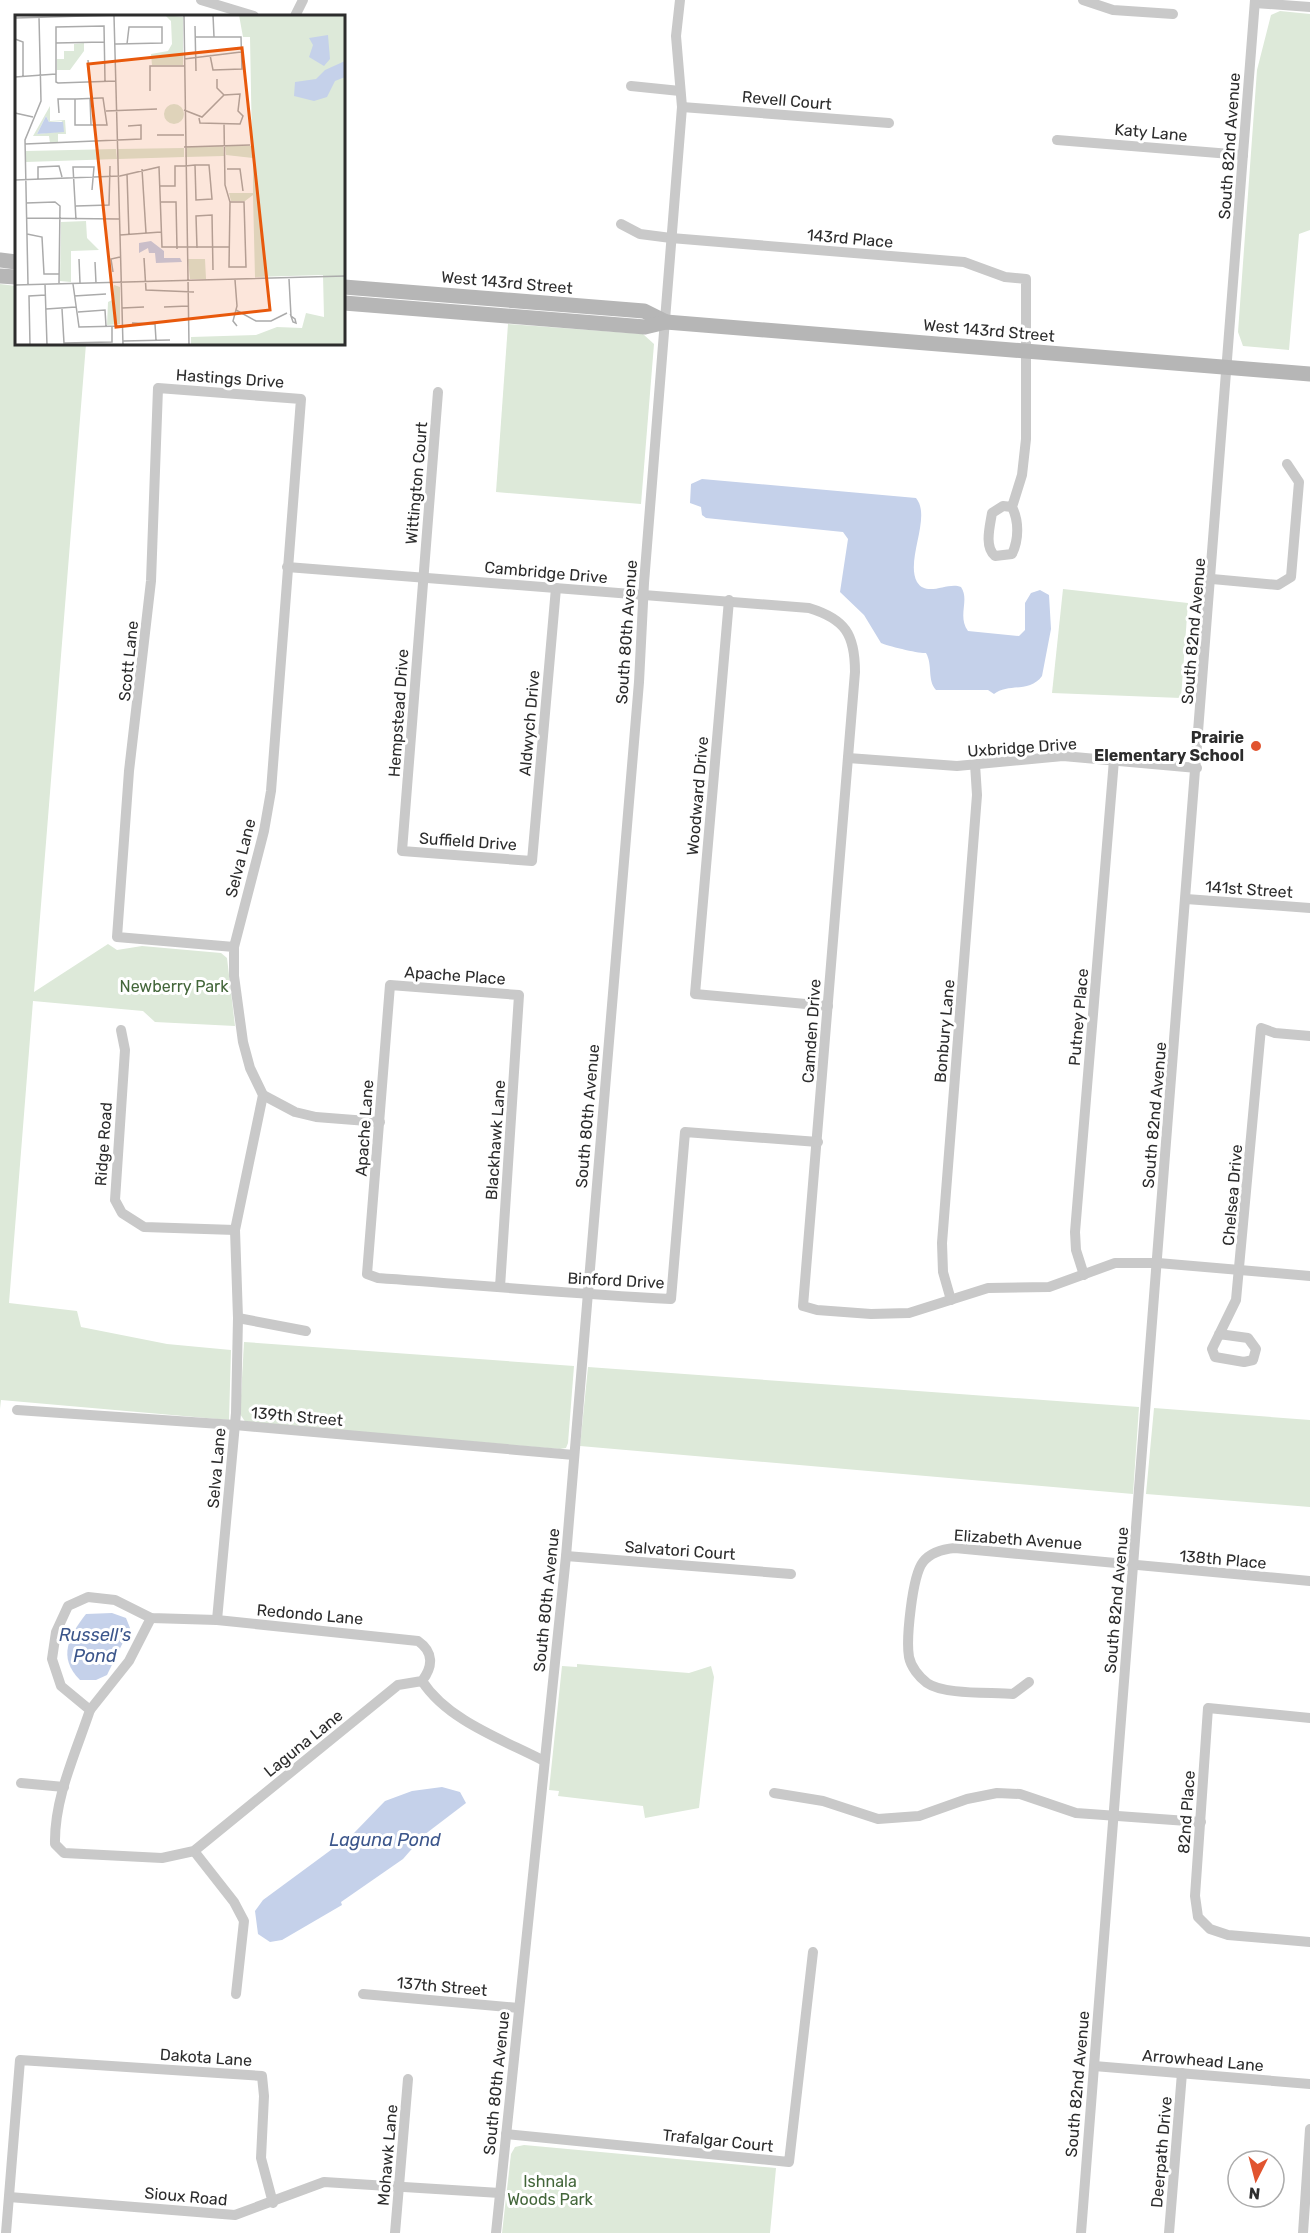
<svg xmlns="http://www.w3.org/2000/svg" width="1310" height="2233" font-family="Rubik,sans-serif">
<style>
.green{fill:#dde9d9}
.water{fill:#c5d1ea}
.lines{fill:none;stroke-linecap:round;stroke-linejoin:round}
.street{stroke:#c9c9c9;stroke-width:10}
.secondary{stroke:#b6b6b6;stroke-width:15}
.poi-dot{fill:#e1542f;stroke:#fff;stroke-width:2}
.labels{text-anchor:middle;stroke-width:6;stroke-linejoin:round;paint-order:stroke}
.street-label{font-size:16px;fill:#2c2c2c;stroke:#fff}
.poi-label{font-size:16px;font-weight:bold;fill:#2c2c2c;stroke:#fff;text-anchor:end}
.park-label{font-size:16px;fill:#43663a;stroke:#fff}
.water-label{font-size:18px;font-style:italic;fill:#3c568b;stroke:#fff}
.inset-road{fill:none;stroke:#ababab;stroke-width:1.5}
.view{fill:#e8590c;fill-opacity:0.15;stroke:#e8590c;stroke-width:3}
.inset-edge{fill:none;stroke:#2c2c2c;stroke-width:3}
</style>
<rect width="100%" height="100%" fill="#fff"/>
<g class="green">
<polygon points="1280,11 1310,14 1310,230 1299,234 1289,350 1243,346 1238,332 1257,70 1271,15"/>
<polygon points="0,284 16,286 16,344 86,344 34,992 108,944 117,950 142,946 221,953 227,958 235,1026 155,1022 143,1011 33,1001 9,1303 77,1311 81,1327 167,1344 231,1350 229,1420 1,1400 0,1409"/>
<polygon points="508,324 643,334 654,344 641,504 496,492"/>
<polygon points="1063,589 1188,603 1181,698 1052,693"/>
<polygon points="244,1342 574,1366 568,1443 566,1448 560,1449 246,1423 240,1414"/>
<polygon points="588,1367 1139,1407 1133,1494 580,1446"/>
<polygon points="1154,1408 1310,1420 1310,1507 1146,1494"/>
<polygon points="577,1664 689,1673 711,1666 714,1677 699,1808 645,1818 643,1806 558,1796 559,1791 549,1790 562,1666 577,1667"/>
<polygon points="524,2145 776,2168 770,2233 502,2233 511,2154 515,2147"/>
</g>
<g class="water">
<path d="M702,479L916,498C932,517 905,560 917,582C927,598 948,581 961,587C970,600 957,616 968,631L1019,636L1025,630V603L1031,593L1040,590L1049,595L1051,629L1042,676C1030,693 1008,683 994,694L988,690H936C927,680 933,665 926,653C921,654 887,646 881,643L864,615L840,592L848,539L843,532L706,518L702,515L701,507L690,503L691,484Z"/>
<path d="M112,1613L126,1618L130,1628L107,1675L96,1680H80C57,1657 69,1636 86,1614Z"/>
<polygon points="442,1787 460,1792 466,1803 424,1835 403,1859 341,1902 342,1905 282,1940 270,1942 258,1934 255,1911 263,1900 354,1833 385,1801 412,1791"/>
</g>
<g class="lines">
<g class="street">
<polyline points="201,0 254,16"/>
<polyline points="1083,0 1113,10 1173,14"/>
<polyline points="1255,3 1310,7"/>
<polyline points="295,16 303,0"/>
<polyline points="631,86 680,91"/>
<polyline points="682,107 889,123"/>
<polyline points="1057,140 1243,155"/>
<path d="M621,224L640,234L671,238L964,262L1005,277L1026,279V439L1022,475L1012,507C1019,521 1019,539 1012,554L995,556C984,547 990,526 992,513L1003,506L1012,507"/>
<polyline points="438,392 402,851 532,861 556,588"/>
<path d="M287,567L809,608C845,619 855,634 855,672L803,1306L817,1310L871,1314L909,1313L988,1288L1049,1287L1115,1263H1158L1310,1276"/>
<polyline points="1212,579 1278,585 1291,577 1299,482 1287,464"/>
<polyline points="729,600 695,994 828,1006"/>
<polyline points="848,758 957,766 1063,756 1197,768"/>
<polyline points="1186,899 1310,908"/>
<polyline points="121,1030 125,1050 115,1200 122,1213 144,1227 235,1230"/>
<polyline points="263,1095 295,1112 316,1117 380,1122"/>
<polyline points="1084,1275 1076,1250 1075,1232 1114,760"/>
<path d="M500,1287L519,995L390,985L367,1274L378,1278C476,1285 573,1294 671,1299L685,1132L818,1142"/>
<polyline points="951,1300 943,1272 942,1243 977,795 975,764"/>
<polyline points="238,1318 306,1331"/>
<polyline points="1219,1334 1248,1338 1256,1349 1253,1360 1244,1362 1215,1357 1212,1349 1236,1300 1261,1028 1275,1033 1310,1036"/>
<polyline points="17,1410 235,1425 574,1455"/>
<polyline points="566,1556 791,1574"/>
<polyline points="217,1620 236,1413 238,1318 235,1230 263,1095 250,1068 243,1042 234,976 234,947 264,831 271,791 301,399 158,388 151,581 129,771 117,937 234,947"/>
<path d="M422,1681C433,1667 434,1652 418,1641L217,1620L151,1618L115,1600L88,1597L68,1606L56,1632L52,1659L61,1686L90,1710C76,1752 54,1798 55,1844L64,1853L162,1858L194,1851L398,1685L422,1681C448,1721 504,1740 544,1761"/>
<path d="M1029,1682L1013,1694C991,1692 944,1695 927,1683C919,1677 911,1667 909,1657C906,1640 912,1576 923,1562C930,1553 943,1549 955,1548L1310,1581"/>
<polyline points="90,1710 129,1661 151,1618"/>
<polyline points="1310,1718 1208,1708 1195,1896 1198,1917 1210,1929 1228,1935 1310,1942"/>
<polyline points="21,1783 64,1787"/>
<polyline points="774,1793 823,1801 878,1819 919,1816 967,1799 997,1793 1020,1794 1076,1813 1201,1822"/>
<polyline points="194,1851 234,1902 244,1921 236,1994"/>
<polyline points="363,1994 519,2008"/>
<polyline points="1094,2066 1310,2084"/>
<polyline points="506,2134 789,2162 813,1952"/>
<polyline points="9,2197 235,2215 324,2182 500,2193"/>
<polyline points="6,2233 20,2060 262,2076 264,2096 261,2158 273,2203"/>
<polyline points="395,2233 408,2079"/>
<polyline points="496,2233 566,1556 639,682 644,583 682,107 676,36 680,0"/>
<polyline points="1081,2233 1255,0"/>
<polyline points="1169,2233 1182,2073"/>
<polyline points="1303,2233 1310,2129"/>
</g>
<g class="secondary">
<polyline points="0,260 16,262"/>
<polyline points="0,276 16,277"/>
<polyline points="344,287 644,311 666,322"/>
<polyline points="344,303 645,327 666,322 1310,374"/>
</g>
</g>
<circle class="poi-dot" cx="1256" cy="746" r="6"/>
<g class="labels">
<g class="street-label">
<text transform="translate(787 100) rotate(5)" y="6">Revell Court</text>
<text transform="translate(1151 132) rotate(5)" y="6">Katy Lane</text>
<text transform="translate(1229 146) rotate(-86)" y="6">South 82nd Avenue</text>
<text transform="translate(850 238) rotate(5)" y="6">143rd Place</text>
<text transform="translate(507 282) rotate(5)" y="6">West 143rd Street</text>
<text transform="translate(989 330) rotate(5)" y="6">West 143rd Street</text>
<text transform="translate(230 378) rotate(4)" y="6">Hastings Drive</text>
<text transform="translate(416 483) rotate(-85)" y="6">Wittington Court</text>
<text transform="translate(546 572) rotate(5)" y="6">Cambridge Drive</text>
<text transform="translate(1193 631) rotate(-85)" y="6">South 82nd Avenue</text>
<text transform="translate(626 632) rotate(-86)" y="6">South 80th Avenue</text>
<text transform="translate(128 661) rotate(-84)" y="6">Scott Lane</text>
<text transform="translate(398 713) rotate(-86)" y="6">Hempstead Drive</text>
<text transform="translate(529 723) rotate(-85)" y="6">Aldwych Drive</text>
<text transform="translate(1022 747) rotate(-4)" y="6">Uxbridge Drive</text>
<text transform="translate(697 796) rotate(-85)" y="6">Woodward Drive</text>
<text transform="translate(468 841) rotate(4)" y="6">Suffield Drive</text>
<text transform="translate(240 858) rotate(-76)" y="6">Selva Lane</text>
<text transform="translate(1249 889) rotate(4)" y="6">141st Street</text>
<text transform="translate(455 975) rotate(4)" y="6">Apache Place</text>
<text transform="translate(1078 1017) rotate(-85)" y="6">Putney Place</text>
<text transform="translate(811 1031) rotate(-86)" y="6">Camden Drive</text>
<text transform="translate(944 1031) rotate(-85)" y="6">Bonbury Lane</text>
<text transform="translate(1154 1115) rotate(-85)" y="6">South 82nd Avenue</text>
<text transform="translate(587 1116) rotate(-85)" y="6">South 80th Avenue</text>
<text transform="translate(364 1128) rotate(-86)" y="6">Apache Lane</text>
<text transform="translate(495 1140) rotate(-86)" y="6">Blackhawk Lane</text>
<text transform="translate(103 1144) rotate(-86)" y="6">Ridge Road</text>
<text transform="translate(1232 1195) rotate(-85)" y="6">Chelsea Drive</text>
<text transform="translate(616 1280) rotate(3)" y="6">Binford Drive</text>
<text transform="translate(297 1416) rotate(5)" y="6">139th Street</text>
<text transform="translate(216 1468) rotate(-85)" y="6">Selva Lane</text>
<text transform="translate(1018 1539) rotate(4)" y="6">Elizabeth Avenue</text>
<text transform="translate(680 1550) rotate(4)" y="6">Salvatori Court</text>
<text transform="translate(1223 1559) rotate(5)" y="6">138th Place</text>
<text transform="translate(546 1600) rotate(-84)" y="6">South 80th Avenue</text>
<text transform="translate(1116 1600) rotate(-85)" y="6">South 82nd Avenue</text>
<text transform="translate(310 1614) rotate(5)" y="6">Redondo Lane</text>
<text transform="translate(303 1743) rotate(-39)" y="6">Laguna Lane</text>
<text transform="translate(1186 1812) rotate(-86)" y="6">82nd Place</text>
<text transform="translate(442 1986) rotate(5)" y="6">137th Street</text>
<text transform="translate(206 2057) rotate(4)" y="6">Dakota Lane</text>
<text transform="translate(1203 2060) rotate(5)" y="6">Arrowhead Lane</text>
<text transform="translate(496 2083) rotate(-84)" y="6">South 80th Avenue</text>
<text transform="translate(1077 2084) rotate(-85)" y="6">South 82nd Avenue</text>
<text transform="translate(718 2140) rotate(6)" y="6">Trafalgar Court</text>
<text transform="translate(1161 2152) rotate(-85)" y="6">Deerpath Drive</text>
<text transform="translate(387 2155) rotate(-85)" y="6">Mohawk Lane</text>
<text transform="translate(186 2196) rotate(5)" y="6">Sioux Road</text>
</g>
<g class="poi-label">
<text x="1244" y="743">Prairie<tspan x="1244" dy="18">Elementary School</tspan></text>
</g>
<g class="park-label">
<text x="174" y="992">Newberry Park</text>
<text x="550" y="2187">Ishnala<tspan x="550" dy="18">Woods Park</tspan></text>
</g>
<g class="water-label">
<text x="95" y="1641">Russell's<tspan x="95" dy="21">Pond</tspan></text>
<text x="385" y="1846">Laguna Pond</text>
</g>
</g>
<g transform="translate(15 15)">
<rect width="330" height="330" fill="#fff"/>
<path d="M150,0L168,2V50H137L136,39L153,36L157,29L156,6ZM224,0H330V330H176V322L241,320L262,312L287,313L291,298L309,302L308,260L240,262L238,180L230,186H216L214,178H238V143L211,140L210,131H237L235,22H228ZM69,28V36L55,55H42V44H49V36H59V29ZM149 99a10 10 0 1 1 20 0a10 10 0 1 1-20 0ZM35,91V106L50,105L51,119H43V128H35L34,121H18ZM31,101L34,107L47,106L41,117L22,119ZM208,131L209,141L170,142L171,132ZM169,133V142L103,144V134ZM101,134L102,144L11,147V136ZM71,206L72,223L84,235L56,236V267L45,266L46,207ZM173,244H190L191,264H175ZM99,270L105,272V309L92,310L93,287L99,284Z" fill="#dde9d9" fill-rule="evenodd"/>
<path d="M313,20L315,44L309,51L294,42L298,30L294,23ZM330,46V62L320,66L312,82L299,86L279,81L280,67L301,64L310,55ZM31,101L34,107H48L49,117L22,119ZM136,226L149,236V243H165L167,247L141,248L140,238H134L133,233L124,238V228Z" fill="#c5d1ea"/>
<path class="inset-road" d="M169,0L174,330M198,0L199,22M99,1L108,330M0,3L104,0M180,11L181,56M180,22H226L227,54L198,55L195,40M0,24L8,27V62M41,28L89,27M100,29H102L147,28V12H114L112,29M169,44L226,37M73,45L75,67M0,62L41,59M202,64V73L209,80M90,66L89,11L41,12V67L43,68L101,66M135,76V51H169M75,83L76,110M169,95L187,102L209,80L225,79L223,96L228,101L225,109L185,108L184,103M91,96L142,94M0,98L18,102M44,98L43,84H61L86,83H88L92,110H60V84M209,108L210,170L215,187L214,252H231L229,187H215M142,120H169M10,129L126,124V110L113,111M169,132L235,130M127,154L131,218M212,154H225L228,176M112,159L114,220M0,165L105,161L144,152L147,232H214M23,165V152L44,151L47,162M144,171H160V151H170L180,150H194L197,184L181,185L180,150M145,187H161L162,234M11,188L40,187L45,191L44,268M61,191L94,190L95,151M11,203L104,204M61,205L58,152H79L77,175M12,219L27,222L29,259H44M105,220L146,217M182,233L181,201L197,200L198,255M129,243L131,275L179,277M64,244L65,268M80,247L81,268M98,257L96,244L105,242M274,264L276,301M220,265L222,291L218,306L222,311M13,269L10,125L26,86L24,2M30,269L32,330M58,269L64,312L107,311M0,270L330,261M59,281L91,279M149,292L173,291M107,293L129,292M31,294L61,292M47,294L49,328L97,327V311M221,295L241,306H256L272,298M63,297L90,295L91,311M276,301L280,304L281,308L278,307ZM117,308L140,309L141,325M108,326L155,325M15,330L14,281L31,280"/>
<path class="view" d="M227,33L255,295L101,312L73,49Z"/>
<rect width="330" height="330" class="inset-edge"/>
</g>
<g transform="translate(1256 2179) rotate(186)"><circle r="28" fill="#ffffff" stroke="#ababab" stroke-width="1.5"/>
<path d="M0-4.5L10 22L0 15L-10 22Z" fill="#e1542f"/>
<text y="-9" font-size="16" font-weight="bold" text-anchor="middle" fill="#2c2c2c">N</text>
</g>
</svg>
